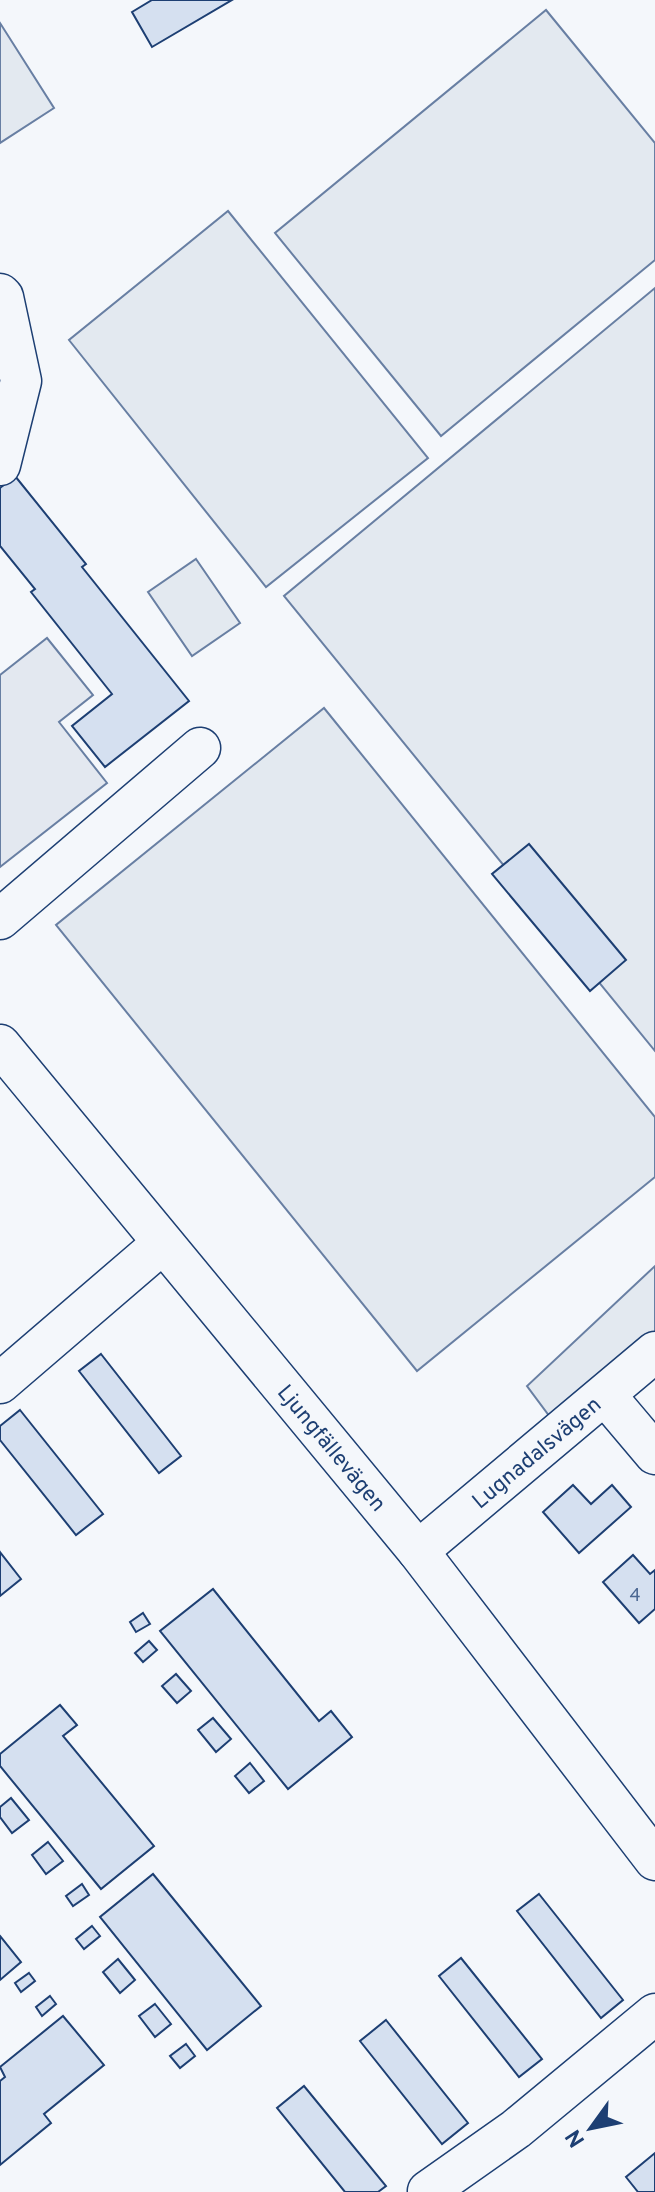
<svg xmlns="http://www.w3.org/2000/svg" width="655" height="2192" font-family="Overpass,sans-serif">
<style>
.green{fill:#e3e9f0;stroke:#687fa3;stroke-width:2}
.parking{fill:#e3e8f0;stroke:#687fa3;stroke-width:2}
.building{fill:#d5e0f0;stroke:#1d3f73;stroke-width:2}
.lines{fill:none;stroke-linecap:round;stroke-linejoin:round}
.minor-casing{stroke:#1d3f73;stroke-width:43}
.minor{stroke:#f4f7fb;stroke-width:40}
.labels{text-anchor:middle;stroke-width:6;stroke-linejoin:round;paint-order:stroke}
.number-label{font-size:18px;fill:#4b6792}
.street-label{font-size:22px;fill:#1d3f73;stroke:#f4f7fb}
</style>
<rect width="100%" height="100%" fill="#f4f7fb"/>
<g class="green">
<polygon points="546,10 655,143 655,260 441,436 275,233"/>
<polygon points="0,23 54,108 0,143"/>
<polygon points="228,211 428,458 266,587 69,340"/>
<polygon points="655,288 655,1051 284,596"/>
<polygon points="196,559 240,623 192,656 148,592"/>
<polygon points="324,708 655,1117 655,1177 417,1371 56,925"/>
<polygon points="655,1266 655,1333 553,1421 527,1386"/>
</g>
<polygon class="parking" points="47,638 93,695 59,722 107,783 0,867 0,675"/>
<g class="building">
<polygon points="152,0 232,0 152,47 132,12"/>
<polygon points="15,476 86,564 82,567 189,701 105,767 72,726 112,694 31,592 35,589 0,546 0,488"/>
<polygon points="529,844 626,960 590,991 492,874"/>
<polygon points="101,1354 181,1456 159,1473 79,1371"/>
<polygon points="20,1410 103,1514 76,1535 0,1440 0,1426"/>
<polygon points="573,1485 591,1504 612,1485 631,1507 579,1553 543,1512"/>
<polygon points="0,1552 21,1579 0,1596"/>
<polygon points="633,1555 650,1574 655,1570 655,1609 639,1623 603,1582"/>
<polygon points="213,1589 319,1721 331,1711 352,1737 288,1789 160,1631"/>
<polygon points="143,1613 150,1624 136,1632 130,1622"/>
<polygon points="149,1641 157,1650 143,1662 135,1653"/>
<polygon points="176,1674 191,1691 177,1703 162,1686"/>
<polygon points="60,1705 77,1725 63,1736 154,1846 101,1889 0,1766 0,1754"/>
<polygon points="213,1718 231,1739 216,1752 198,1730"/>
<polygon points="250,1763 264,1781 249,1793 235,1776"/>
<polygon points="11,1798 29,1820 12,1833 0,1817 0,1807"/>
<polygon points="48,1842 63,1861 46,1874 32,1855"/>
<polygon points="153,1874 261,2006 207,2050 100,1917"/>
<polygon points="82,1884 89,1895 73,1906 66,1896"/>
<polygon points="539,1894 623,2000 601,2018 517,1911"/>
<polygon points="92,1926 100,1936 84,1949 76,1939"/>
<polygon points="0,1936 21,1962 0,1980"/>
<polygon points="461,1958 542,2059 519,2077 439,1976"/>
<polygon points="118,1959 135,1980 120,1993 103,1972"/>
<polygon points="29,1973 35,1981 21,1992 15,1983"/>
<polygon points="50,1996 56,2004 42,2016 36,2007"/>
<polygon points="155,2004 171,2024 155,2037 139,2016"/>
<polygon points="63,2016 104,2065 44,2114 51,2123 0,2165 0,2081 5,2077 0,2067"/>
<polygon points="386,2020 468,2123 442,2144 360,2041"/>
<polygon points="186,2044 195,2056 180,2068 170,2056"/>
<polygon points="304,2086 386,2186 378,2192 345,2192 277,2108"/>
<polygon points="655,2153 655,2192 638,2192 626,2177"/>
</g>
<g class="lines">
<defs>
<g id="minor">
<polyline points="0,294 3,297 21,381 0,465"/>
<polyline points="0,919 200,748"/>
<path id="s1" d="M0,1045L418,1551L655,1860"/>
<polyline points="0,1383 163,1243"/>
<polyline points="606,1396 655,1454"/>
<path id="s2" d="M418,1551L655,1352"/>
<polyline points="428,2191 516,2129 655,2014"/>
</g>
</defs>
<use href="#minor" class="minor-casing"/>
<use href="#minor" class="minor"/>
</g>
<g class="labels">
<g class="number-label">
<text x="635" y="1601">4</text>
</g>
<g class="street-label">
<text dy="8" stroke="none"><textPath href="#s1" startOffset="522">Ljungfällevägen</textPath></text>
<text dy="8" stroke="none"><textPath href="#s2" startOffset="154">Lugnadalsvägen</textPath></text>
</g>
</g>
<g transform="translate(591 2128) rotate(237)" stroke="#f4f7fb" stroke-width="6" paint-order="stroke">
<path d="M0-6L14 30L0 20L-14 30Z" fill="#1d3f73"/>
<text y="-12" font-size="22" font-weight="bold" text-anchor="middle" fill="#1d3f73">N</text>
</g>
</svg>
